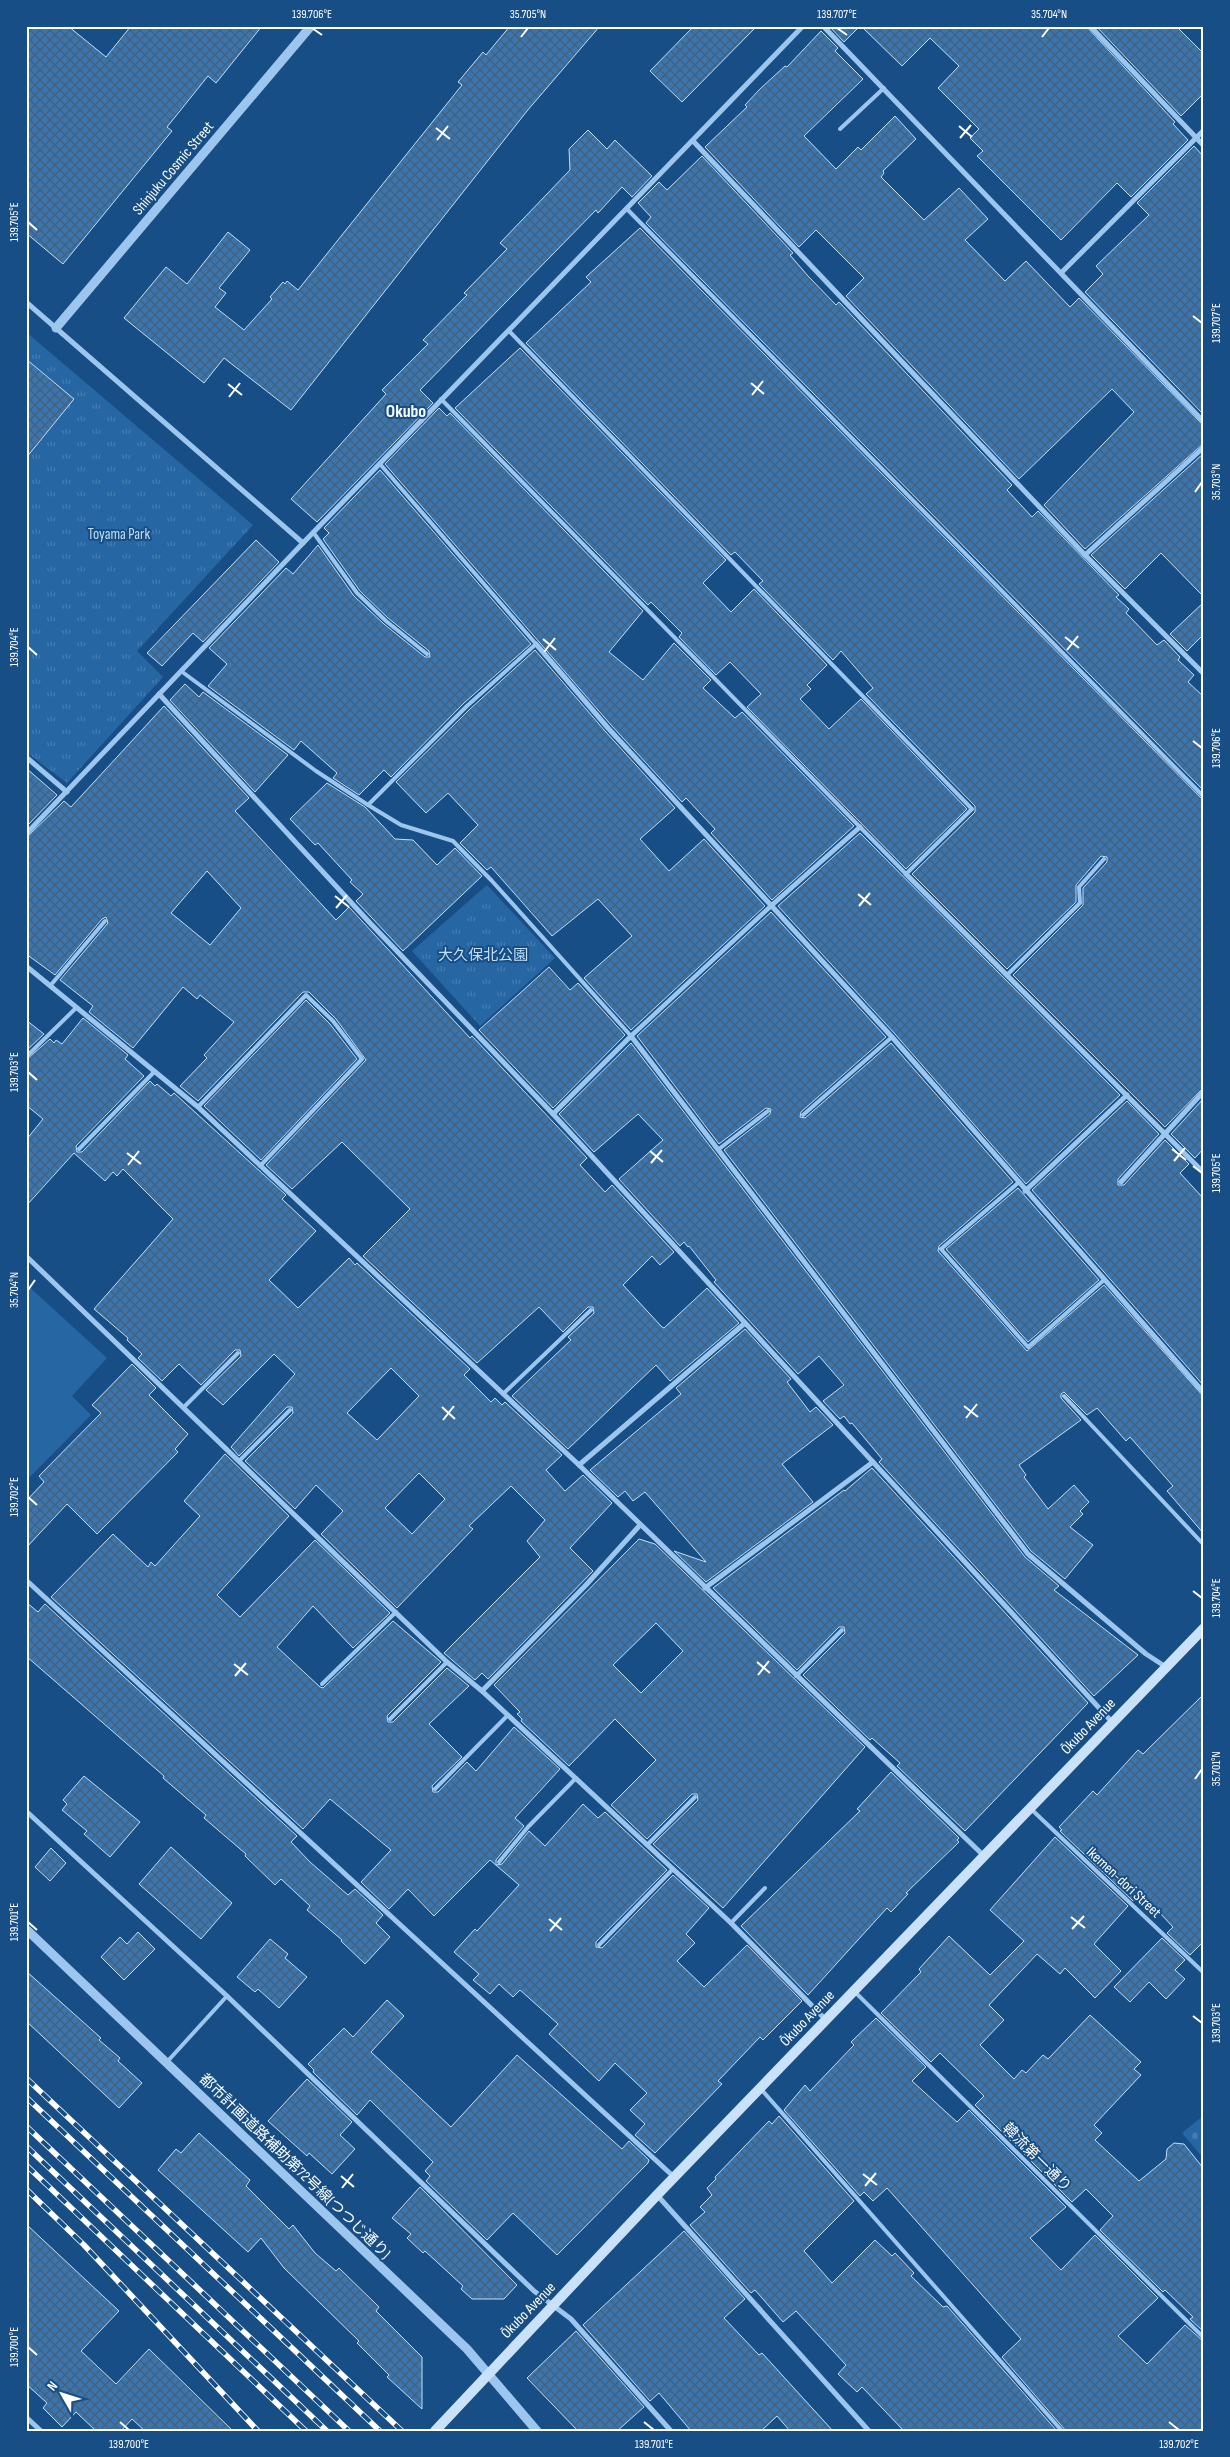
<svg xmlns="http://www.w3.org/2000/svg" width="1230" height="2457" font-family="'Sofia Sans Condensed','Noto Sans JP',sans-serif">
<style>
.grass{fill:url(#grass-tufts)}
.cemetery{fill:url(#cemetery-stones)}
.garden{fill:#2566a3}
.building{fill:url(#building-cross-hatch);stroke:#c1dffa;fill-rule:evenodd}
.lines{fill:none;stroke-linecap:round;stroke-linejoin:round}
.service{stroke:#9cc6ed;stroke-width:4}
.pedestrian{stroke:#9cc6ed;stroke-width:4.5}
.minor{stroke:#9cc6ed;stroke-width:5}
.tertiary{stroke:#9cc6ed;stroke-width:9}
.secondary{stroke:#c9e1f9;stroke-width:10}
.rail-casing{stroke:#fff;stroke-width:5.5}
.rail{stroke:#174e85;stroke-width:4;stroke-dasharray:11;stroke-linecap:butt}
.ticks{fill:none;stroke:#fff;stroke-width:2}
.labels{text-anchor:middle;stroke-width:4;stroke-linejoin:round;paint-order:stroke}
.street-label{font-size:15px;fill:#fff;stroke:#174e85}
.park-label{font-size:15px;fill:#c1dffa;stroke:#174e85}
.quarter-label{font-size:18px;font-weight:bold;fill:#fff;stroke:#174e85}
.neatline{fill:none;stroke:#fff;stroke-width:2}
.ticks-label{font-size:12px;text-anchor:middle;fill:#fff}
</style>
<defs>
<pattern id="grass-tufts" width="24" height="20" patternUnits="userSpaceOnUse" patternTransform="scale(1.25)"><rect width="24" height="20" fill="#2566a3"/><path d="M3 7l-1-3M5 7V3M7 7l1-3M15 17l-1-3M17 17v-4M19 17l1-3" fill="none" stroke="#467db1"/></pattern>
<pattern id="cemetery-stones" width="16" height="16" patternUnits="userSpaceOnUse" patternTransform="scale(1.25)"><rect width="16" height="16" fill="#2566a3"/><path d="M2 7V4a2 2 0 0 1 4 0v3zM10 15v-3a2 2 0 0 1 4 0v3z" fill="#467db1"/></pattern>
<pattern id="building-cross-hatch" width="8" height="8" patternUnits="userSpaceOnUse" patternTransform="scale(1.25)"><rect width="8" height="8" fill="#3b75ad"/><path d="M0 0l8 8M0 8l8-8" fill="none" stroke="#44607c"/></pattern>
</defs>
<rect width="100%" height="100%" fill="#174e85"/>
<g class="grass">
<polygon points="26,332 253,525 137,651 163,677 67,783 26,752"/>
<polygon points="487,885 555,958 480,1026 412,951"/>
</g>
<polygon class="cemetery" points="1204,2115 1204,2159 1182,2133"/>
<polygon class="garden" points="26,1284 107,1358 72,1396 91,1415 26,1481"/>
<g class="building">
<polygon points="26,26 68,26 106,57 131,26 262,26 216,83 208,76 167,127 172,131 63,264 26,233"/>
<polygon points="510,26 600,26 527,111 291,410 224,358 204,383 124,318 166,267 187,284 228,232 250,250 219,288 226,293 215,307 244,330 272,299 270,297 283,282 285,284 287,281 298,290 462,85 458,82 483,52 486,55"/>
<polygon points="694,26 757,26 682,102 650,71"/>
<polygon points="829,26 860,26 844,42"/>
<polygon points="861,26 1086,26 1175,122 1173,124 1188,140 1131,197 1117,183 1061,240 977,156 983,151 970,138 979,129 938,88 959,66 930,38 902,66"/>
<polygon points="1096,26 1176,26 1204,54 1204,93 1181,116"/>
<polygon points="821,31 838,48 835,51 863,79 804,136 836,169 858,147 861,150 895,116 916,139 883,171 884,173 881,177 924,220 959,188 988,219 965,240 1005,281 1026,261 1070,307 1079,298 1204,426 1204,443 1085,549 1044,505 1134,412 1112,389 1019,479 846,296 864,278 816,230 799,247 705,147 747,107 745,105 760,89 785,66 787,67"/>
<polygon points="588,130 607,149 615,140 652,176 632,197 622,187 598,213 596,210 420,390 433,403 317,522 291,499 386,394 382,390 428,344 423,340 467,295 464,293 507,249 500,243 570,170 569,149"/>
<polygon points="1194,146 1204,157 1204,415 1085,292 1103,274 1096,266 1149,215 1137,203"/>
<polygon points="702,156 793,253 790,255 808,276 836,305 839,302 1012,485 1007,490 1032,517 1038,511 1119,595 1116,597 1129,609 1126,613 1157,645 1164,640 1180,657 1178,660 1194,675 1188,682 1204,697 1204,791 646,223 651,217 638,203 659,182 667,190"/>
<polygon points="640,228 1204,801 1204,1087 1165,1127 1013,975 1083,905 1083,888 1107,862 1107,857 1101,856 1076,885 1076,902 1007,969 912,874 975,812 975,806 866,694 873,688 841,651 833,660 759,584 763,581 735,552 731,555 526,343 591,282 586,277"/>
<polygon points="520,348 726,560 703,583 731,612 754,589 827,665 807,685 811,689 800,699 829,729 861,699 967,809 906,869 747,707 761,694 730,662 716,675 679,637 682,633 651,602 648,605 455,408"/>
<polygon points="26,359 74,399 26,458"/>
<polygon points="439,408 447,416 450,413 643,611 609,652 643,680 674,643 711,680 703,688 735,718 742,712 854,826 772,900 711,833 715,829 686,798 682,802 611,725 385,464"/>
<polygon points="1204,453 1204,597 1161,553 1125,589 1091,555"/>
<polygon points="380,470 531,644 464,703 391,777 384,770 359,795 333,778 337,773 301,741 294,750 208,686 227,664 209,648 286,568 293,574 318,545 354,596 384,624 425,657 430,657 429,651 388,618 360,591 323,539 329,533 324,528"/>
<polygon points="256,540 279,562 203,642 193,633 162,666 147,653"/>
<polygon points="1204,602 1204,634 1187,651 1170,634"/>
<polygon points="535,650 605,731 675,808 640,839 669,871 704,839 765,906 631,1030 584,978 632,936 598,899 552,936 491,867 487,870 460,843 478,825 448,793 426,813 396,782 470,709"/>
<polygon points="185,684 199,697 203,692 288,755 255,792 170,700"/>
<path d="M164,706L249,798L235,811L336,920L349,907L470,1038L472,1036L587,1158L580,1165L605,1192L612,1185L674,1252L660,1265L652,1256L623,1285L662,1327L664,1328L707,1288L739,1323L670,1381L656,1365L568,1449L512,1396L571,1340L568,1337L594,1313L593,1307H588L563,1332L539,1307L477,1363L363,1256L410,1209L342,1142L292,1189L266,1165L366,1060L336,1019L309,992H303L198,1101L180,1086L207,1058L204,1055L234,1022L200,995L197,999L183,987L133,1048L89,1012L93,1006L60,980L108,923L106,917L102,919L55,975L26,954V838L64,801L71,807ZM207,871L241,908L210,945L171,913Z"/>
<polygon points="26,768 57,795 26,827"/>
<polygon points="327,783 365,807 395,839 413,840 437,865 455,848 482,876 403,951 356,901 363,894 350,882 352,880 318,843 315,845 290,819"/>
<polygon points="860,833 1120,1095 1026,1184 895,1034 778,906"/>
<polygon points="771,912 886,1037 801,1112 800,1117 805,1118 891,1043 1013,1182 939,1246 938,1251 1027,1351 1104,1285 1204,1397 1204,1534 1167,1491 1173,1486 1130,1437 1126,1441 1097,1408 1087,1415 1064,1392 1061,1394 1061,1398 1081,1420 1019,1465 1026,1475 1024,1477 1048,1509 1074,1485 1089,1502 1080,1511 1083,1514 1070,1527 1093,1545 1065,1579 1031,1551 724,1150 770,1114 771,1109 766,1108 719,1144 637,1036"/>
<polygon points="549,967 570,990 578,983 625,1035 553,1108 479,1030"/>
<polygon points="306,1000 330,1024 357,1059 261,1160 204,1106"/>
<path d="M83,1018L128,1055L125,1059L144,1076L76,1146L77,1152H82L150,1081L155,1086L157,1084L171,1096L174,1093L286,1195L282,1199L316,1231L269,1280L298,1308L349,1258L355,1265L357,1263L470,1369L464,1375L491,1402L495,1398L502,1405L505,1402L562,1455L546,1470L565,1491L583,1475L612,1503L570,1548L593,1571L488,1679L482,1673L475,1680L444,1653L540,1557L527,1541L545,1520L511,1486L469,1526L473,1529L397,1608L321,1534L343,1511L316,1485L295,1509L245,1461L293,1413L292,1407H287L239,1456L231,1447L295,1374L274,1354L223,1405L206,1390L241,1356L240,1350H235L201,1385L179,1364L162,1381L138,1358L142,1354L127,1340L128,1338L94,1309L173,1219L123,1169L117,1176L113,1172L105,1181L74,1153L26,1206V1140L43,1119L26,1105V1060L50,1039L54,1043L56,1040L62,1044ZM391,1368L419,1396L377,1440L347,1413ZM419,1473L445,1499L412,1534L385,1508Z"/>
<polygon points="26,1020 44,1034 26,1051"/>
<polygon points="631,1043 1025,1557 1059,1586 1054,1590 1138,1655 1094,1696 879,1462 882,1459 852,1423 850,1424 844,1416 840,1419 823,1401 844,1385 819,1356 798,1374 714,1282 716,1280 689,1246 688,1247 684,1242 680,1246 619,1179 663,1140 638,1114 594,1152 559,1114"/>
<polygon points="1204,1098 1204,1148 1195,1158 1171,1134"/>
<polygon points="1127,1101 1159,1134 1118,1179 1118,1185 1124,1185 1165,1140 1189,1164 1180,1173 1204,1199 1204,1386 1032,1190"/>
<polygon points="1018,1188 1099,1280 1028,1342 946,1249"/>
<polygon points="745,1329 791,1379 787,1382 810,1412 816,1407 833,1425 782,1464 813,1502 706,1582 674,1551 706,1562 645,1492 633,1501 625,1491 618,1497 590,1470 681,1394 676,1388"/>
<polygon points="132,1364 156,1388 149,1395 188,1434 175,1449 178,1452 97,1534 67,1504 26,1548 26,1501 44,1482 39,1476 101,1413 92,1405"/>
<polygon points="225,1454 289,1516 217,1595 240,1617 315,1540 390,1613 353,1648 313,1606 277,1647 320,1687 323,1688 393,1621 441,1662 387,1716 388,1722 393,1722 447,1668 469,1686 429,1724 462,1757 432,1786 433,1792 438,1792 467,1762 476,1771 514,1727 560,1769 515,1818 524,1826 496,1860 496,1865 502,1864 529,1831 545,1846 583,1804 598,1818 605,1812 667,1870 596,1942 596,1947 602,1948 673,1875 709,1908 686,1934 695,1943 677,1961 704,1987 747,1945 802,2001 763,2040 760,2037 718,2081 722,2084 655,2153 635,2135 645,2124 630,2110 647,2093 615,2063 599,2081 549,2034 558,2024 520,1990 513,1997 499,1984 490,1994 473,1980 479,1974 454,1952 475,1929 477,1931 519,1885 490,1860 434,1916 408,1889 389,1909 361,1882 391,1850 330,1799 303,1829 51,1597 113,1534 148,1567 151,1562 155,1566 200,1516 184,1501"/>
<polygon points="872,1468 1088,1703 965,1831 897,1766 900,1763 872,1738 870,1740 803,1675 845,1633 844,1627 839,1627 797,1670 713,1588 844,1490 845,1491"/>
<path d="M639,1539L655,1544L865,1747L723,1908L653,1844L698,1800L697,1794H692L647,1839L611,1805L656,1760L615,1719L569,1766L521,1721L522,1719L517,1714L520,1712L494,1685ZM656,1623L683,1651L641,1693L613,1665Z"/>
<polygon points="26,1602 38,1612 45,1604 297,1836 291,1842 310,1862 348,1895 355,1889 383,1915 376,1923 390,1937 365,1964 341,1941 342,1940 307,1910 310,1906 281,1879 275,1885 245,1856 246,1854 204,1818 206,1815 163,1778 164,1776 26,1656"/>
<polygon points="1204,1694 1204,1941 1190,1955 1167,1933 1173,1927 1142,1894 1133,1901 1060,1831 1062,1830 1059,1827 1093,1791 1097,1795 1138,1750 1143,1754"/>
<polygon points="891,1772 959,1838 957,1840 959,1842 906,1893 908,1894 891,1912 887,1908 808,1995 741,1926 860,1811 857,1809"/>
<polygon points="84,1776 140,1822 110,1857 84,1834 87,1831 62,1810 67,1804 63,1800"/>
<polygon points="1055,1837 1128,1906 1094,1944 1121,1971 1095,1998 1065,1968 1060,1974 1037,1954 989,2005 1004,2020 980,2045 1014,2079 1022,2070 1026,2073 1043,2055 1048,2059 1090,2015 1141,2062 1134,2069 1141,2075 1094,2125 1102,2133 1095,2140 1139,2181 1166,2159 1167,2149 1174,2143 1184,2144 1204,2169 1204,2332 1190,2319 1193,2317 1165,2290 1163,2292 1100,2230 1113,2216 1086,2189 1072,2202 975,2105 984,2096 940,2053 931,2062 881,2013 921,1972 919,1969 949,1936 990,1975 1024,1941 990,1910"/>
<polygon points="171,1847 232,1903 201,1939 139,1884"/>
<polygon points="51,1848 66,1863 50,1881 35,1867"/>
<polygon points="138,1932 155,1949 124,1980 101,1957 120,1937 127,1944"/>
<polygon points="1162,1938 1185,1960 1175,1970 1185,1979 1166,1999 1149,1982 1130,2002 1114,1987"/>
<polygon points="270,1939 288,1954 285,1958 307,1977 279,2008 258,1989 255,1992 237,1977"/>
<polygon points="26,1971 101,2038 99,2040 120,2058 118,2061 142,2083 119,2108 26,2021"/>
<polygon points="387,2000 404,2016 371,2052 451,2127 517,2055 622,2149 629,2141 649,2160 648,2163 557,2255 513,2213 487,2240 426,2181 430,2176 425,2171 433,2162 370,2100 357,2115 313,2072 314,2070 308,2064 344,2028 353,2037"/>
<polygon points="876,2018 926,2067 912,2081 957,2122 969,2110 1066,2207 1030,2238 1061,2270 1095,2235 1158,2298 1118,2336 1147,2364 1185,2325 1204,2342 1204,2431 1066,2431 1002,2357 1021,2339 887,2188 873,2201 864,2192 860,2196 784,2110 805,2085 810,2091 854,2045 851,2042"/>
<polygon points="307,2079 352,2122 340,2135 355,2149 332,2174 309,2153 307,2156 268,2121"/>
<polygon points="779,2116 854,2201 804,2251 832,2283 875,2240 892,2256 895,2253 914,2273 911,2276 943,2307 947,2306 1057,2431 904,2431 862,2387 857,2392 838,2374 846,2365 796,2311 783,2322 755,2290 751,2293 690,2225 705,2212 700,2207 712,2195 707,2188 716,2179 715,2177 769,2121 772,2124"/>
<polygon points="199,2133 250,2180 246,2186 289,2229 293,2225 315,2253 336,2271 339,2268 379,2307 376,2311 422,2357 422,2409 387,2377 389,2375 357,2343 359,2341 284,2268 261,2238 248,2252 158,2170 176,2149 181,2153"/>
<polygon points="420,2187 517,2285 504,2299 472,2299 461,2289 463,2286 425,2251 423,2253 407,2238 411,2234 392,2218"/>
<polygon points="26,2224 119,2311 81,2351 116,2384 149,2349 233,2431 145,2431 132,2419 121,2431 96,2431 76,2412 62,2427 43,2408 47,2403 26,2384"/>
<polygon points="684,2231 745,2299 724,2318 759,2355 762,2353 833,2431 790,2431 777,2416 761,2431 691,2431 659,2393 650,2401 583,2325"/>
<polygon points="576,2331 644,2407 617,2431 578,2431 527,2378"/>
</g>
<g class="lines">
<g class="service">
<polyline points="840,129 884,88"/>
<polyline points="627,209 1204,797"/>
<polyline points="441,399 906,874 972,809 509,331"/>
<polyline points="313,532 357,593 386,621 427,654"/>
<polyline points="181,671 316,771 368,805 401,825 453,841 492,881 631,1036"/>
<polyline points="368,805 467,706 536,644 380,464"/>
<polyline points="1007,975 1080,903 1079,887 1104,859"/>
<polyline points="50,986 105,921"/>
<polyline points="27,1056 76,1008"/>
<polyline points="198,1107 306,995 333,1021 362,1059 260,1166"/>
<polyline points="803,1115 892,1037"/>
<polyline points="79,1149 155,1071"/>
<polyline points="719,1149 768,1111"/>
<polyline points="1018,1183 941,1249 1028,1347 1104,1280"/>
<polyline points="503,1394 591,1310"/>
<polyline points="1064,1396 1204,1545"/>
<polyline points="184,1407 238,1353"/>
<polyline points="239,1461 290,1410"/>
<polyline points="796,1676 842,1630"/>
<polyline points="322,1684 396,1612"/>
<polyline points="390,1719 447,1662"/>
<polyline points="435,1789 508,1715"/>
<polyline points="1031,1809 1204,1973"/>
<polyline points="647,1845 695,1797"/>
<polyline points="499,1862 528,1827 576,1778"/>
<polyline points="731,1923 765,1888"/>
<polyline points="599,1945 673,1869"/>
<polyline points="854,1991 1204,2338"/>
<polyline points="166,2063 227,1996"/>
<polyline points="761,2089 1062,2431"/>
</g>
<polyline class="pedestrian" points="631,1036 772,905"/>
<g class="minor">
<polyline points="823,26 1204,422"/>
<polyline points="1090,26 1204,146"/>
<polyline points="693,141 1085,555 1204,674"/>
<polyline points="1061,273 1204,130"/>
<polyline points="26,302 303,543"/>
<polyline points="1085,555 1204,447"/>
<polyline points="536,644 608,728 892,1037 1204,1393"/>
<polyline points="159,694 370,923 553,1114 1112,1722"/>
<polyline points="26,757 67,792"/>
<polyline points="26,834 303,543 803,26"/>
<polyline points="906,874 1204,1173"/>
<polyline points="772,905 860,827"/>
<polyline points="26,966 198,1107 579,1465 983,1855"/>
<polyline points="553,1114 631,1036 1028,1554 1146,1654 1166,1667"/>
<polyline points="1121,1182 1204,1091"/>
<polyline points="1025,1191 1127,1095"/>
<polyline points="26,1256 447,1662 482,1691 731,1923 826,2020"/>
<polyline points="579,1465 745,1323"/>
<polyline points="26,1580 674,2177"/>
<polyline points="705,1588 873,1462"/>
<polyline points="482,1691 586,1585 640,1525"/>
<polyline points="26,1811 227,1996 534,2291 571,2319 671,2431"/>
<polyline points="657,2195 869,2431"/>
<polyline points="26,2417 41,2431"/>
</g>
<g class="tertiary">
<polyline points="56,328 311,26"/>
<polyline points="26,1929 467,2349 537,2431"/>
</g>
<polyline class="secondary" points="435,2431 657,2195 1204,1628"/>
<defs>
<g id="rail">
<polyline points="26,2078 402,2431"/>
<polyline points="26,2097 380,2431"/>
<polyline points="26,2126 349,2431"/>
<polyline points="26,2146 327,2431"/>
<polyline points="26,2165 306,2431"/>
<polyline points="26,2189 84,2245 258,2431"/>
</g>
</defs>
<use href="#rail" class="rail-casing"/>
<use href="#rail" class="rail"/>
</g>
<path class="ticks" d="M312,28L322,35M837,28L847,35M521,37L528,28M1042,37L1049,28M959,126L972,137M436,128L450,139M960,138L971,125M437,140L448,126M28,222L37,230M1193,316L1202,323M751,383L764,394M228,384L242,395M752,395L763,381M229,397L240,383M1195,492L1202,482M1065,637L1079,648M543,639L556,650M28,647L37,655M1067,650L1078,636M544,652L555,638M1193,741L1202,748M858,894L871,905M335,896L349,907M859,906L870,893M336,908L347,895M28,1072L37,1080M1172,1149L1186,1160M650,1151L663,1162M127,1153L141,1164M1174,1161L1185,1148M651,1163L662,1150M128,1165L139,1151M1193,1166L1202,1173M28,1290L35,1280M964,1406L978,1417M442,1407L455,1419M966,1418L977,1404M443,1420L454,1406M28,1497L37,1505M1193,1591L1202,1598M757,1662L770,1673M234,1664L248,1675M758,1675L769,1661M235,1676L246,1663M1195,1779L1202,1769M1071,1917L1085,1928M549,1919L562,1930M28,1922L37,1930M1072,1929L1084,1916M550,1931L561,1918M1193,2016L1202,2023M863,2174L877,2185M341,2176L354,2187M865,2186L876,2173M342,2188L353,2174M28,2347L37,2355M120,2422L129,2430M644,2422L654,2430M1169,2422L1179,2430"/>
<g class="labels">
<g class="street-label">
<text transform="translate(173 168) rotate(-50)" y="5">Shinjuku Cosmic Street</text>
<text transform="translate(1088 1726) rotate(-46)" y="5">Ōkubo Avenue</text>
<text transform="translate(1124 1882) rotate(43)" y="5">Ikemen-dori Street</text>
<text transform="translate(807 2018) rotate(-46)" y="5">Ōkubo Avenue</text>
<text transform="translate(1037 2157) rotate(45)" y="5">韓流第一通り</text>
<text transform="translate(295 2166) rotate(44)" y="5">都市計画道路補助第72号線(つつじ通り)</text>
<text transform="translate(528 2310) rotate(-46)" y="5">Ōkubo Avenue</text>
</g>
<g class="park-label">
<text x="119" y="539">Toyama Park</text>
<text x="483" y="960">大久保北公園</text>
</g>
<g class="quarter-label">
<text x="406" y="417">Okubo</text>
</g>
</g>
<rect width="1230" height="2457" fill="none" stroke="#174e85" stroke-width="55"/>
<g transform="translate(62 2394) rotate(309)" stroke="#174e85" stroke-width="4" paint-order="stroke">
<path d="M0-4L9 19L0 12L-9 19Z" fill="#ffffff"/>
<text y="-8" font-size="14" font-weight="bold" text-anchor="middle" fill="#ffffff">N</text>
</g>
<rect x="28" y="28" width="1174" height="2402" class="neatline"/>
<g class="ticks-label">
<text x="312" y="18">139.706°E</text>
<text x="528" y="18">35.705°N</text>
<text x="837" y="18">139.707°E</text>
<text x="1049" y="18">35.704°N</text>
<text transform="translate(14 222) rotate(-90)" y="4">139.705°E</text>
<text transform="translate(1216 323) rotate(-90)" y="4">139.707°E</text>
<text transform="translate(1216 482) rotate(-90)" y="4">35.703°N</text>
<text transform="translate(14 647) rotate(-90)" y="4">139.704°E</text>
<text transform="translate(1216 748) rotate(-90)" y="4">139.706°E</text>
<text transform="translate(14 1072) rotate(-90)" y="4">139.703°E</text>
<text transform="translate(1216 1173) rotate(-90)" y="4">139.705°E</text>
<text transform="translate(14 1290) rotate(-90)" y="4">35.704°N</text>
<text transform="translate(14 1497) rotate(-90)" y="4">139.702°E</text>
<text transform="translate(1216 1598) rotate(-90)" y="4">139.704°E</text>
<text transform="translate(1216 1769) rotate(-90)" y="4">35.701°N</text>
<text transform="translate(14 1922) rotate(-90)" y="4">139.701°E</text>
<text transform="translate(1216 2023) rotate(-90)" y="4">139.703°E</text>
<text transform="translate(14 2347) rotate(-90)" y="4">139.700°E</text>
<text x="129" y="2448">139.700°E</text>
<text x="654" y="2448">139.701°E</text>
<text x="1179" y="2448">139.702°E</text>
</g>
</svg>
